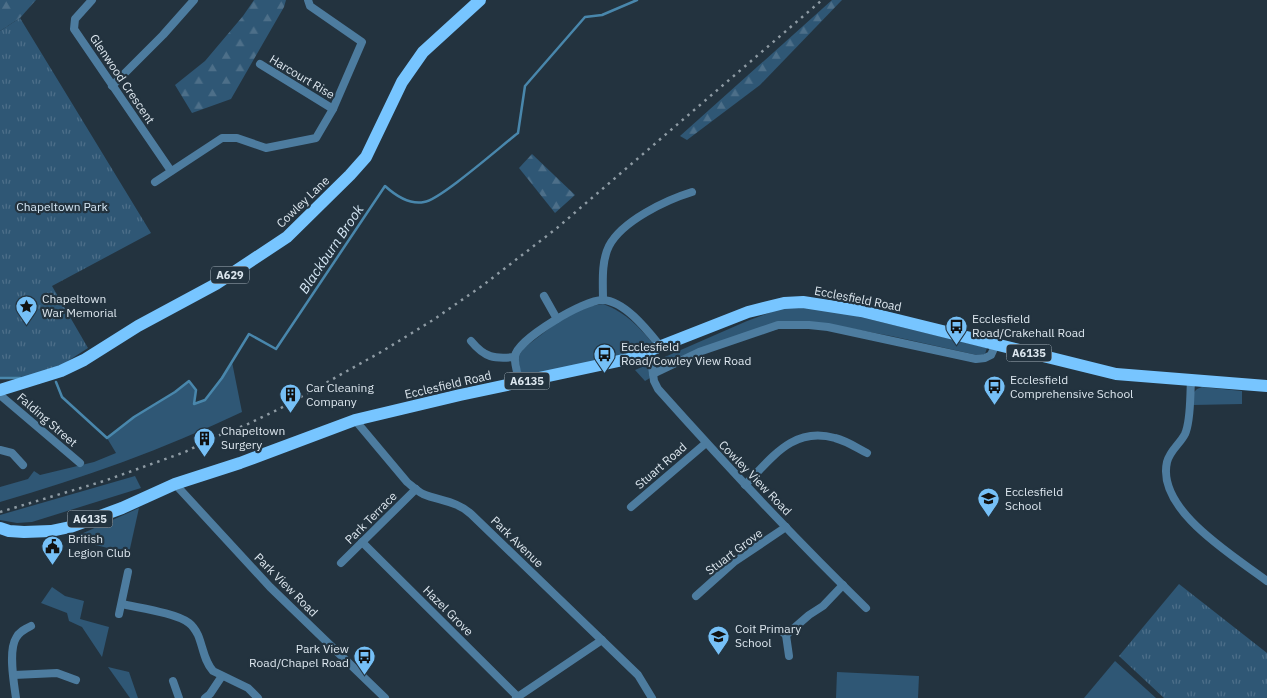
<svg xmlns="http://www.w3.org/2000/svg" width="1267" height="698" font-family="'IBM Plex Sans',sans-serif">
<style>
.grass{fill:#2f5775}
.forest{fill:url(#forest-firs)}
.park{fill:url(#park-tufts)}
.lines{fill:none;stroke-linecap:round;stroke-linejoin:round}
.stream{stroke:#4987ac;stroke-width:2.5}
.minor{stroke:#4d7c9f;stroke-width:8}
.primary{stroke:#77c5ff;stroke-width:12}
.rail{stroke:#8e9ba4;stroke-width:2.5;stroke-dasharray:2.5 5;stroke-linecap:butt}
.labels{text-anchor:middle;stroke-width:4.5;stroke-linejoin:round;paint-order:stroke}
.shield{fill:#23333f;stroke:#a4b0ba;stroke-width:1}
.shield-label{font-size:11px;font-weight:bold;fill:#dce6ee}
.street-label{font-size:12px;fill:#dce6ee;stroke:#23333f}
.park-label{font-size:12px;fill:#d5e7f5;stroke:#23333f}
.poi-label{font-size:12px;fill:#dce6ee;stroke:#23333f;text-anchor:start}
.water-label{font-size:14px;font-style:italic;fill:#d5e7f5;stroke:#23333f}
</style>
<defs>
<pattern id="forest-firs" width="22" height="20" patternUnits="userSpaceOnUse" patternTransform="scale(1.25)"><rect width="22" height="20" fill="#2f5775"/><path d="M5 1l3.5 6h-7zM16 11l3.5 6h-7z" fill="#4d6f89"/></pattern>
<pattern id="park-tufts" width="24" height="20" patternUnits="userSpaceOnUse" patternTransform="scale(1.25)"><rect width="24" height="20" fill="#2f5775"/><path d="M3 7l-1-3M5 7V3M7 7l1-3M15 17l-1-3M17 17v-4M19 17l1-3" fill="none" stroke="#4d6f89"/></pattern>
</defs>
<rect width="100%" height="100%" fill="#23333f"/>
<g class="grass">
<path d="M603,304C627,313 639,327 655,346L522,381L518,357L524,348L559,321L585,307Z"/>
<polygon points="803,307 828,309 987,348 985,354 977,355 891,336 833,325 806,322 697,350 645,381 635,370 747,321 782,308"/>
<path d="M232,362L242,412C164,449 83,478 0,502V487L28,479L34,471L40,475L94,462L116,453L107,438L134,417L175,392L189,381L196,390L194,403L205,400Z"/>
<polygon points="1202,387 1242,391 1242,404 1193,405 1193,393 1197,389"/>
<polygon points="135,476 141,488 32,522 17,523 0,520 0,515"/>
<polygon points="139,508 129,553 70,539"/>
<polygon points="52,587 65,596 84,601 80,619 109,627 102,657 82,627 69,621 67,613 41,603"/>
<polygon points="1115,661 1156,698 1084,698"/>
<polygon points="108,667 129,672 138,698 130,698"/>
<polygon points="837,672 919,676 918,698 836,698"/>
</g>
<g class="forest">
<polygon points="0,0 36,0 20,18 0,31"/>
<polygon points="254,0 286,0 284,7 231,99 192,113 175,85 205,61 243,16"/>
<polygon points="832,0 842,0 760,85 687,140 680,136"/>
<polygon points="532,154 575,195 555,213 519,168"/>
</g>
<g class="park">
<polygon points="20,18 151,233 52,286 88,348 60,366 20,378 0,378 0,31"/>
<polygon points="1179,584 1267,653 1267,698 1164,698 1119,656"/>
</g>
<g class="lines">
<g class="stream">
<polyline points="0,378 20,378"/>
<path d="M56,382L62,397L107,438L134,417L175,392L189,381L196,390L194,404L205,400L222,378L249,334L276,349L385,186C396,196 409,205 424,202C440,200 501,146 518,133L525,86L585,17L602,15L637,0"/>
</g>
<g class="minor">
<polyline points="92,0 75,19 74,29 171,171"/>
<polyline points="260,64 333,109"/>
<polyline points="112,86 163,35 194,0"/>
<polyline points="155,182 222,138 237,138 266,148 316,138 333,109 362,42 310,6 308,0"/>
<polyline points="544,296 557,319"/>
<path d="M603,300C603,283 601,262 609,246C622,221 666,200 692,192"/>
<path d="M471,341C485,358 494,359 515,357"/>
<path d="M650,352L654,381L658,389C725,464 794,538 866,608"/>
<polyline points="653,374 699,352 778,325 809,325 828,327 976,359 985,358 991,355 996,344"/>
<path d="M1191,381C1190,395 1191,421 1185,434C1180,444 1170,450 1167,462C1156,510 1234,556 1267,581"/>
<path d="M520,383C518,375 514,364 515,356C518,339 585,299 603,300C625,301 648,331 661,347"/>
<polyline points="0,395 80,463"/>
<path d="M355,420L407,482C412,486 417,491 423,494C440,501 457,501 471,514L638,675L652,698"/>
<polyline points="0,450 12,453 23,465"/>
<polyline points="175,484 270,587 385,698"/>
<path d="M745,485C772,458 793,426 835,438C847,441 857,448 867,453"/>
<polyline points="631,507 706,443"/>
<polyline points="362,542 518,697"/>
<polyline points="341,563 416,489"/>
<polyline points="696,596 734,562 786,527"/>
<path d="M122,604C139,608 176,613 189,623C193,626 196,631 198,635C203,647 204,661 213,671L248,688L258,698"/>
<polyline points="119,614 128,572"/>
<polyline points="779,629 786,635 809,615 823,606 843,585"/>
<polyline points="786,635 789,656"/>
<polyline points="14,675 57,673 76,680"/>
<polyline points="173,681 179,698"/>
<path d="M16,698C14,684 8,651 16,638C19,632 25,629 31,626"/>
<polyline points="205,698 210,694 222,676"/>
<polyline points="516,698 602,640"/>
</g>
<g class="primary">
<polyline points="0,390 61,371 84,360 138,326 216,284 287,237 350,175 366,157 402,82 423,52 480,0"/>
<polyline points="0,528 9,531 24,532 51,531 70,527 122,508 175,484 240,463 355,420 460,395 628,359 748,312 784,303 803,302 861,311 1116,374 1267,386"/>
</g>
<polyline class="rail" points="0,512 104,481 185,452 217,436 248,424 281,408 381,352 433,320 482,286 557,228 822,0"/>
</g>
<defs>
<symbol id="sight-pin" viewBox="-11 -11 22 30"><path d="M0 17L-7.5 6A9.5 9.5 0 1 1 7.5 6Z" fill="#76c0f7" stroke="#23333f"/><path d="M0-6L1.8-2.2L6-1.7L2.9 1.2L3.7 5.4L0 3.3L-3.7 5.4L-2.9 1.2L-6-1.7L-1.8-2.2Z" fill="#111"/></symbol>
<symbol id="bus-pin" viewBox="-11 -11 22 30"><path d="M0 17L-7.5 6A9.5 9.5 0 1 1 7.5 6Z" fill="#76c0f7" stroke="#23333f"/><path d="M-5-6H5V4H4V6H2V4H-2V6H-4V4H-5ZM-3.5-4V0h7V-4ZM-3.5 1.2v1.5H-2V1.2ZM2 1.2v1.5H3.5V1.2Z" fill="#111"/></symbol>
<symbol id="building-pin" viewBox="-11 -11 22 30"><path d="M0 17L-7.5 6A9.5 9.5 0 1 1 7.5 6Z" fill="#76c0f7" stroke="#23333f"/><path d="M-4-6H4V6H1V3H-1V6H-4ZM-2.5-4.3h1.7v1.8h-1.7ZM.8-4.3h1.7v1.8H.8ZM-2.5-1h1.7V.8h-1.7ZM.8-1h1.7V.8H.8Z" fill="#111"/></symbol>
<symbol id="school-pin" viewBox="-11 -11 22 30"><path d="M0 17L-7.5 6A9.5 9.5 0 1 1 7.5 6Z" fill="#76c0f7" stroke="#23333f"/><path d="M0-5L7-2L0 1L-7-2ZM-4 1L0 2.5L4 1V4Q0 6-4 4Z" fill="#111"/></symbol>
<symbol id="civic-pin" viewBox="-11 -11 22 30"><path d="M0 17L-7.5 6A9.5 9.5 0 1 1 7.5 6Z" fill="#76c0f7" stroke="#23333f"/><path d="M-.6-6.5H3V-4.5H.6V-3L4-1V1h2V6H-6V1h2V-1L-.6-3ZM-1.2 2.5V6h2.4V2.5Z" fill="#111"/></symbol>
</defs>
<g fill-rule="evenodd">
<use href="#sight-pin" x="14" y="294" width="25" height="34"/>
<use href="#bus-pin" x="944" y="314" width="25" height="34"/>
<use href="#bus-pin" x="592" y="342" width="25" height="34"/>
<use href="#bus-pin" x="982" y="374" width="25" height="34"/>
<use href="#building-pin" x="278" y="382" width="25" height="34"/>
<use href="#building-pin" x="192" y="426" width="25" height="34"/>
<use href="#school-pin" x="976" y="486" width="25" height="34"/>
<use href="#civic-pin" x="40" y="534" width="25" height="34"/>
<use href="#school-pin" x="706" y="624" width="25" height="34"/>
<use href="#bus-pin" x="352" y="644" width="25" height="34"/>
</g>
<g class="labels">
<g class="shield">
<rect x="211" y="266.5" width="38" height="17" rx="4"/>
<rect x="1006.5" y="344.5" width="45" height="17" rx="4"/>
<rect x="504.5" y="372.5" width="45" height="17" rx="4"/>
<rect x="67.5" y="510.5" width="45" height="17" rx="4"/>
</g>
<g class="shield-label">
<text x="230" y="279">A629</text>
<text x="1029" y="357">A6135</text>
<text x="527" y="385">A6135</text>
<text x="90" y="523">A6135</text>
</g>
<g class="street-label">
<text transform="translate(302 77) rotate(31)" y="4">Harcourt Rise</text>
<text transform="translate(122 79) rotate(56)" y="4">Glenwood Crescent</text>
<text transform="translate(303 202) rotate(-44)" y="4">Cowley Lane</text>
<text transform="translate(858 299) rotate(11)" y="4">Ecclesfield Road</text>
<text transform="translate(448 385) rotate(-13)" y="4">Ecclesfield Road</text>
<text transform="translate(47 420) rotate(41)" y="4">Falding Street</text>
<text transform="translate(661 466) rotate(-41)" y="4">Stuart Road</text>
<text transform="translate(755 478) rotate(46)" y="4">Cowley View Road</text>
<text transform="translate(371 518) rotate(-45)" y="4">Park Terrace</text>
<text transform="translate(517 542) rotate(44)" y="4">Park Avenue</text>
<text transform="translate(734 552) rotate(-37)" y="4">Stuart Grove</text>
<text transform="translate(286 585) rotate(45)" y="4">Park View Road</text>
<text transform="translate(448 611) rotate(45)" y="4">Hazel Grove</text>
</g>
<g class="park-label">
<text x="62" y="211">Chapeltown Park</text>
</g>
<g class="poi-label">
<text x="42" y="303">Chapeltown<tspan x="42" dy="14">War Memorial</tspan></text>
<text x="972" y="323">Ecclesfield<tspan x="972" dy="14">Road/Crakehall Road</tspan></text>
<text x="621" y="351">Ecclesfield<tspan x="621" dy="14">Road/Cowley View Road</tspan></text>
<text x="1010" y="384">Ecclesfield<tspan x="1010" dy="14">Comprehensive School</tspan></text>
<text x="306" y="392">Car Cleaning<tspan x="306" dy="14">Company</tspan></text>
<text x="221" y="435">Chapeltown<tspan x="221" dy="14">Surgery</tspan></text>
<text x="1005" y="496">Ecclesfield<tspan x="1005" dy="14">School</tspan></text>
<text x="68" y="543">British<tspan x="68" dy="14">Legion Club</tspan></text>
<text x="735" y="633">Coit Primary<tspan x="735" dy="14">School</tspan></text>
<text x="349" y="653" text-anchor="end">Park View<tspan x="349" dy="14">Road/Chapel Road</tspan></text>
</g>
<g class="water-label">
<text transform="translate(331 249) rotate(-56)" y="5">Blackburn Brook</text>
</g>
</g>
</svg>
